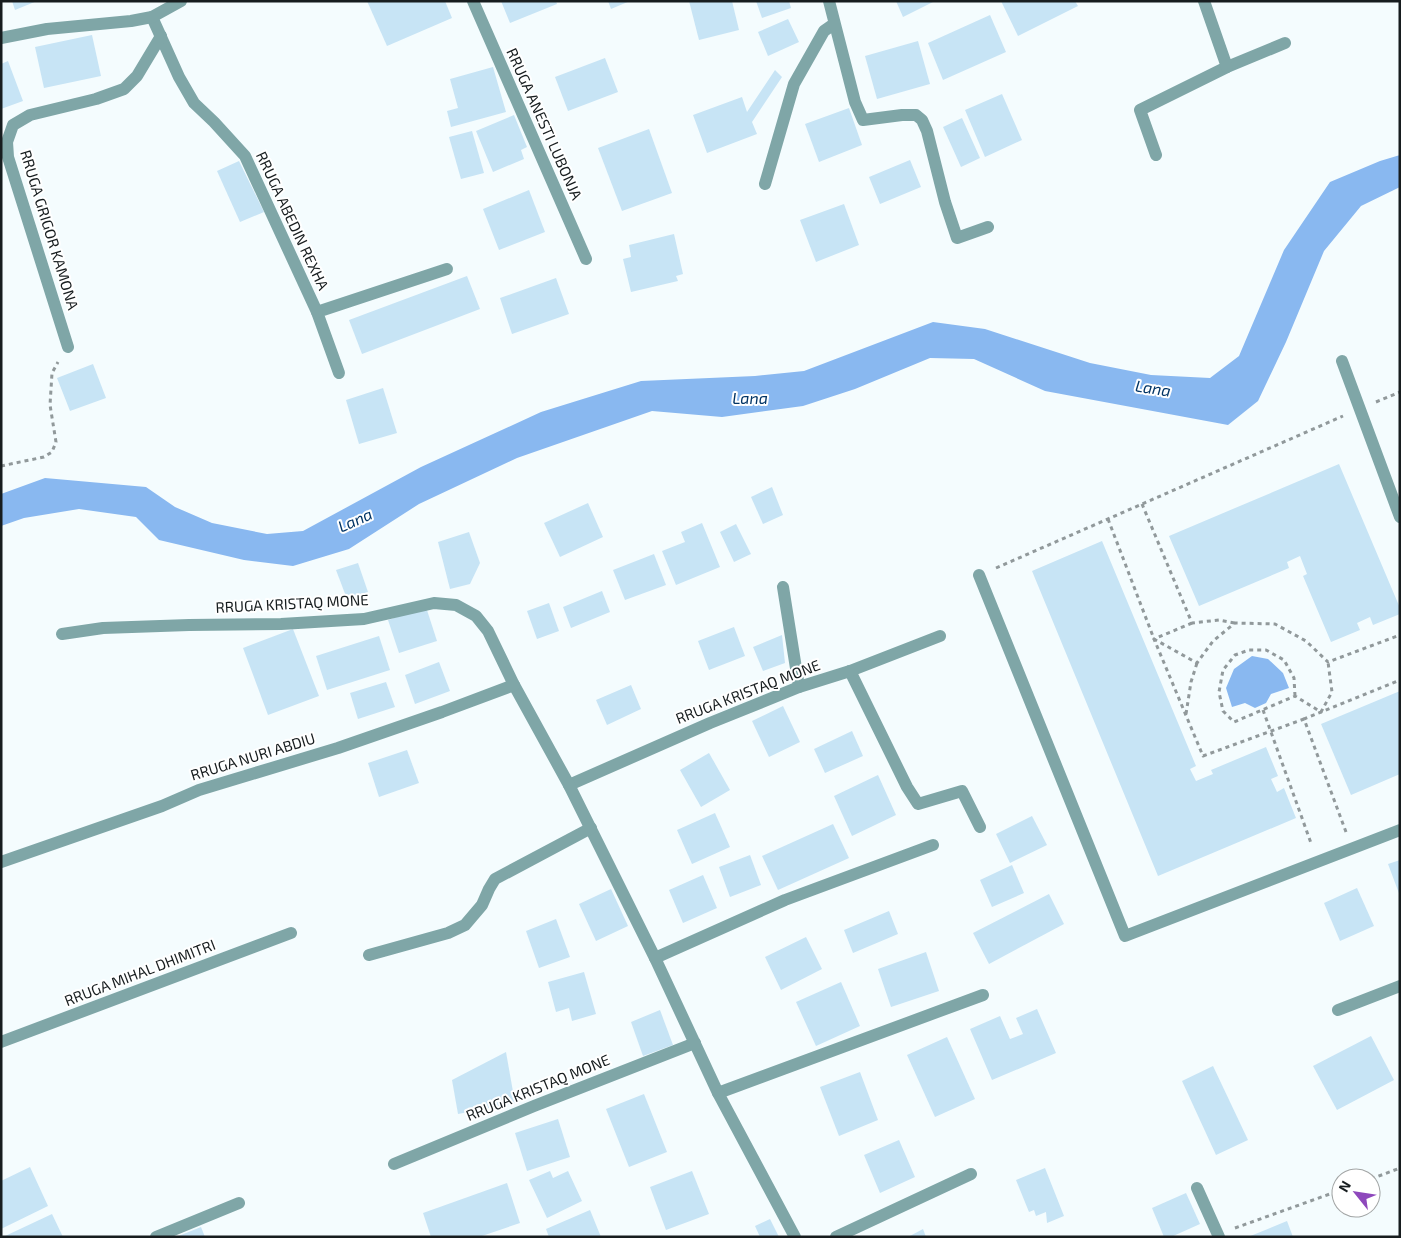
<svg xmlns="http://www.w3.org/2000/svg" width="1401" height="1238" font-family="'Exo 2',sans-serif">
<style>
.water{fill:#89b8f0}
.building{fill:#c7e4f5}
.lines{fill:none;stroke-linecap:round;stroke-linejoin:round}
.path{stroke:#91999b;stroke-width:3;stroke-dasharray:4 4;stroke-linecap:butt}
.lane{stroke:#7fa6a7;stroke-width:12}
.street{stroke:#7fa6a7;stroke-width:12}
.labels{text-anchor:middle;stroke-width:4;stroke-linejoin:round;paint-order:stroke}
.street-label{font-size:15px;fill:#171d1f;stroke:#fff}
.water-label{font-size:16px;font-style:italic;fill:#013465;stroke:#fff}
</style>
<rect width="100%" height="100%" fill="#f4fcfe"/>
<g class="water">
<polygon points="1400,155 1400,187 1361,206 1324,251 1286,342 1258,401 1228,425 1045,391 974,359 930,358 855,389 803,406 722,417 652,411 517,458 419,504 349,549 293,566 244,560 159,540 136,517 79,509 24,518 1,526 1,494 45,478 146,487 175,507 212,523 267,534 303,531 421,467 541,412 641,381 755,376 804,371 933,322 985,329 1090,363 1151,375 1210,378 1239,356 1284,250 1330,182 1380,161"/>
<polygon points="1252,656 1268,659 1283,673 1289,688 1271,694 1266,703 1255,708 1245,703 1232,707 1226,688 1234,669"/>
</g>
<g class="building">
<polygon points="12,1 37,1 15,10"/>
<polygon points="367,1 445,1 452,18 387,46"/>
<polygon points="501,1 556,1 557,4 510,23"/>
<polygon points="608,1 630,1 611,9"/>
<polygon points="689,1 732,1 739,30 699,40"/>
<polygon points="756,1 789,1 791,8 762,18"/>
<polygon points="896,1 935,1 903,17"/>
<polygon points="1001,1 1075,1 1078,6 1018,36"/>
<polygon points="990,15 1006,52 943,80 928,43"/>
<polygon points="788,19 799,42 768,56 758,32"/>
<polygon points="92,35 101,76 44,88 35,47"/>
<polygon points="918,41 930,84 877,99 865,56"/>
<polygon points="605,58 618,92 568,111 555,77"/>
<polygon points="8,61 23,101 1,109 1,64"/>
<polygon points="493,67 506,112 451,127 447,111 458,108 450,79"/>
<polygon points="775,70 782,77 752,122 757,134 707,153 693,115 742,97 747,112"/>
<polygon points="1002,94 1022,140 985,157 965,110"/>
<polygon points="849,108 862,145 819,162 805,124"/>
<polygon points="514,115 527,147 521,150 524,159 493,172 476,131"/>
<polygon points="962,118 980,158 961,167 943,127"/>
<polygon points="649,129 672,193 622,211 598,148"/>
<polygon points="472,131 484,173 461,179 449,137"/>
<polygon points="910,160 921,187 880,204 869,177"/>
<polygon points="239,161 264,212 240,222 217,171"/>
<polygon points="529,190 545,232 499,250 483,209"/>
<polygon points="844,204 859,245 816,262 800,220"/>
<polygon points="674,234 683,274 676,276 678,281 631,292 623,259 631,257 629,245"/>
<polygon points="467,276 480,309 362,354 349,320"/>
<polygon points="556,278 569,314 512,334 500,298"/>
<polygon points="93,364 106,398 70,411 57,378"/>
<polygon points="383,388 397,433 359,444 346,400"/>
<polygon points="1339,464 1400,608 1400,614 1373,625 1370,617 1357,623 1360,630 1331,642 1303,576 1307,574 1300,556 1287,562 1289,568 1199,606 1169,536"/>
<polygon points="772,487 783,515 763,524 751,497"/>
<polygon points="588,503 603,537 560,557 544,523"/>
<polygon points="702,523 720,567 676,585 662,551 685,542 681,532"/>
<polygon points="736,524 751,554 734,562 720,532"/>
<polygon points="469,532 480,563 470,584 450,589 438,542"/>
<polygon points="1102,541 1196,766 1190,769 1196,781 1213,774 1211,770 1266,747 1278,776 1271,779 1277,792 1284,788 1296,818 1158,876 1032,571"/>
<polygon points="654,554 666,585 625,600 613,570"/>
<polygon points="358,563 368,592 347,599 336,570"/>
<polygon points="602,591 610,612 571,628 563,607"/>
<polygon points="549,603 559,631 537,639 527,611"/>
<polygon points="426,607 437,641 399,653 388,620"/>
<polygon points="734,627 745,656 709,670 698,641"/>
<polygon points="293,629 319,696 268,715 243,648"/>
<polygon points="782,635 785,663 763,671 753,647"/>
<polygon points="379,636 390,670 327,690 316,656"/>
<polygon points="439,662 450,691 415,704 405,675"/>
<polygon points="386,682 395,707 358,719 350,693"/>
<polygon points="631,685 641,709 607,725 596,700"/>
<polygon points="1400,691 1400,774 1351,795 1321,724"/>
<polygon points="783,706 800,742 769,757 752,721"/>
<polygon points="852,731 863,756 825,773 814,749"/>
<polygon points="407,750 419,783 379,797 368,763"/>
<polygon points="709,753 730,790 701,807 680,770"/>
<polygon points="878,775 896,815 852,836 834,796"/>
<polygon points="715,813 730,847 692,864 677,830"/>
<polygon points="1032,816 1047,845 1010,863 996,834"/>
<polygon points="833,824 849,858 778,890 762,856"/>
<polygon points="750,855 761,885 730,897 719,867"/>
<polygon points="1400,860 1400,896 1388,864"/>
<polygon points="1012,865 1024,893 992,907 980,880"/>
<polygon points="703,875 717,908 683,923 669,890"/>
<polygon points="1357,888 1374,926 1340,941 1324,903"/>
<polygon points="611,889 628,926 596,941 579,904"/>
<polygon points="1049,894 1064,924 989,964 973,933"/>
<polygon points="889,911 898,934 853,953 844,930"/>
<polygon points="556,919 570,957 539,968 526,931"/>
<polygon points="806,937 822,969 781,990 765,957"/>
<polygon points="926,952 939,991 891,1007 878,969"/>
<polygon points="584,972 596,1014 572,1021 569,1008 556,1012 548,982"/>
<polygon points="841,982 860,1026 816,1046 796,1002"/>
<polygon points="1037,1009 1056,1053 992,1080 970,1029 1000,1016 1010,1039 1023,1034 1016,1018"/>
<polygon points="660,1010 673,1045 643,1056 631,1022"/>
<polygon points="1371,1036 1394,1080 1337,1110 1313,1066"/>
<polygon points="947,1037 975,1099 935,1117 907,1055"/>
<polygon points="506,1052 515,1103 458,1114 452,1080"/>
<polygon points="1213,1066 1248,1140 1216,1155 1182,1081"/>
<polygon points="860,1072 878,1120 839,1136 820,1087"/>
<polygon points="644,1094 667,1152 629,1167 606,1109"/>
<polygon points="558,1119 570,1157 527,1171 515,1133"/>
<polygon points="899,1140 915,1177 880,1193 864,1155"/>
<polygon points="30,1167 48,1206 1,1229 1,1181"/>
<polygon points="1045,1168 1064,1216 1047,1223 1046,1212 1036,1216 1034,1210 1029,1212 1016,1180"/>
<polygon points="550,1171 553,1178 568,1171 582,1201 547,1218 529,1180"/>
<polygon points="692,1171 709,1214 666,1230 650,1187"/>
<polygon points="507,1183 520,1223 479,1237 431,1237 423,1213"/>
<polygon points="1186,1193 1200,1224 1171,1237 1164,1237 1152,1208"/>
<polygon points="590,1210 601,1237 549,1237 546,1229"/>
<polygon points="52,1214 63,1237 3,1237"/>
<polygon points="770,1219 779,1237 760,1237 755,1226"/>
<polygon points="1287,1221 1293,1237 1248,1237"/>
<polygon points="201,1227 205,1237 176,1237"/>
<polygon points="923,1229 926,1237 908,1237"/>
</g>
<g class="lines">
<g class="path">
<polyline points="1376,402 1400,392"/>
<polyline points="1,466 44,457 52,452 56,442 50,405 52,373 58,362"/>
<polyline points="1142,504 1192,623 1219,620 1235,623"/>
<polyline points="1108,519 1154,639 1197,663 1213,641 1235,623 1275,624 1306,641 1328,662 1400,635"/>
<polyline points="996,568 1343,416"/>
<polyline points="1192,623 1154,639 1203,756 1304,719"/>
<polyline points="1295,696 1294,678 1284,660 1266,650 1249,650 1235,655 1223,670 1219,692 1223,711 1234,722 1295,696 1321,712 1332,692 1328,662"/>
<polyline points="1263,710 1311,843"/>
<polyline points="1186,714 1191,682 1197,663"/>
<polyline points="1346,832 1304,719 1400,680"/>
<polyline points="1371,1179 1400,1168"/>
<polyline points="1235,1228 1341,1190"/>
</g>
<g class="lane">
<polyline points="473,1 586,259"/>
<polyline points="1156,155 1140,110 1227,67 1285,43"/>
<polyline points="765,184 794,84 824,31 834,24"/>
<polyline points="339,373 317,312 447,269"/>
<polyline points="783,587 799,687"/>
<polyline points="850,671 907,787 918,804 962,791 980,827"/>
<polyline points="569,785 710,723 799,687 850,671 940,636"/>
<polyline points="655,958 785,900 933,845"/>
<polyline points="1338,1010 1400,986"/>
<polyline points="718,1093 983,995"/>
<polyline points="394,1164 534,1106 695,1043"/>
<polyline points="1197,1188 1219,1237"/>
<polyline points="156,1237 239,1203"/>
</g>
<g class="street">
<polyline points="829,1 855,102 863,120 902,115 916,115 922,120 927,131 945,202 957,238 988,227"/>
<polyline points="1204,1 1227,67"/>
<polyline points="152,17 179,77 194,103 214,122 245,156 317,312"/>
<polyline points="1,38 47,29 131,21 152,17 181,1"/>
<polyline points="68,347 8,157 7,142 13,125 30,115 96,99 124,89 137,76 161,36"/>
<polyline points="1342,361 1400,517"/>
<polyline points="979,575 1125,936 1400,830"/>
<polyline points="62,634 103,628 189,625 281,624 364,619 434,603 456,605 476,616 488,631 514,685 569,785 655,958 718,1093 795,1237"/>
<polyline points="1,862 162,806 199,790 338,748 442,712 514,685"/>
<polyline points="369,955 448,933 465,925 482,905 489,889 495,879 591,828"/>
<polyline points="1,1042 291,933"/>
<polyline points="836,1237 971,1174"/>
</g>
</g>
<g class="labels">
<g class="street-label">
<text transform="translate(544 124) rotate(66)" y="5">RRUGA ANESTI LUBONJA</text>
<text transform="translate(292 221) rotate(65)" y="5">RRUGA ABEDIN REXHA</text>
<text transform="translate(49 230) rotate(73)" y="5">RRUGA GRIGOR KAMONA</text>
<text transform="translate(292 604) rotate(-3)" y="5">RRUGA KRISTAQ MONE</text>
<text transform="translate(748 692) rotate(-21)" y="5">RRUGA KRISTAQ MONE</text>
<text transform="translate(253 757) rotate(-17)" y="5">RRUGA NURI ABDIU</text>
<text transform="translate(140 973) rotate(-21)" y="5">RRUGA MIHAL DHIMITRI</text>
<text transform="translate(538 1088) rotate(-22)" y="5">RRUGA KRISTAQ MONE</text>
</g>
<g class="water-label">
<text transform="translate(1153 388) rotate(9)" y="6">Lana</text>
<text x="750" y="404">Lana</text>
<text transform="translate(355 520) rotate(-24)" y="6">Lana</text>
</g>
</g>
<rect width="1401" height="1238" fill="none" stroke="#171d1f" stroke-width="5"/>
<g transform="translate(1356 1193) rotate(300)"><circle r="24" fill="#ffffff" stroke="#a2a5a5"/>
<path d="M0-4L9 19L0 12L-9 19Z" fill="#8e48bc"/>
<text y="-8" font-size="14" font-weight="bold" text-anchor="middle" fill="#171d1f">N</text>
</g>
</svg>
